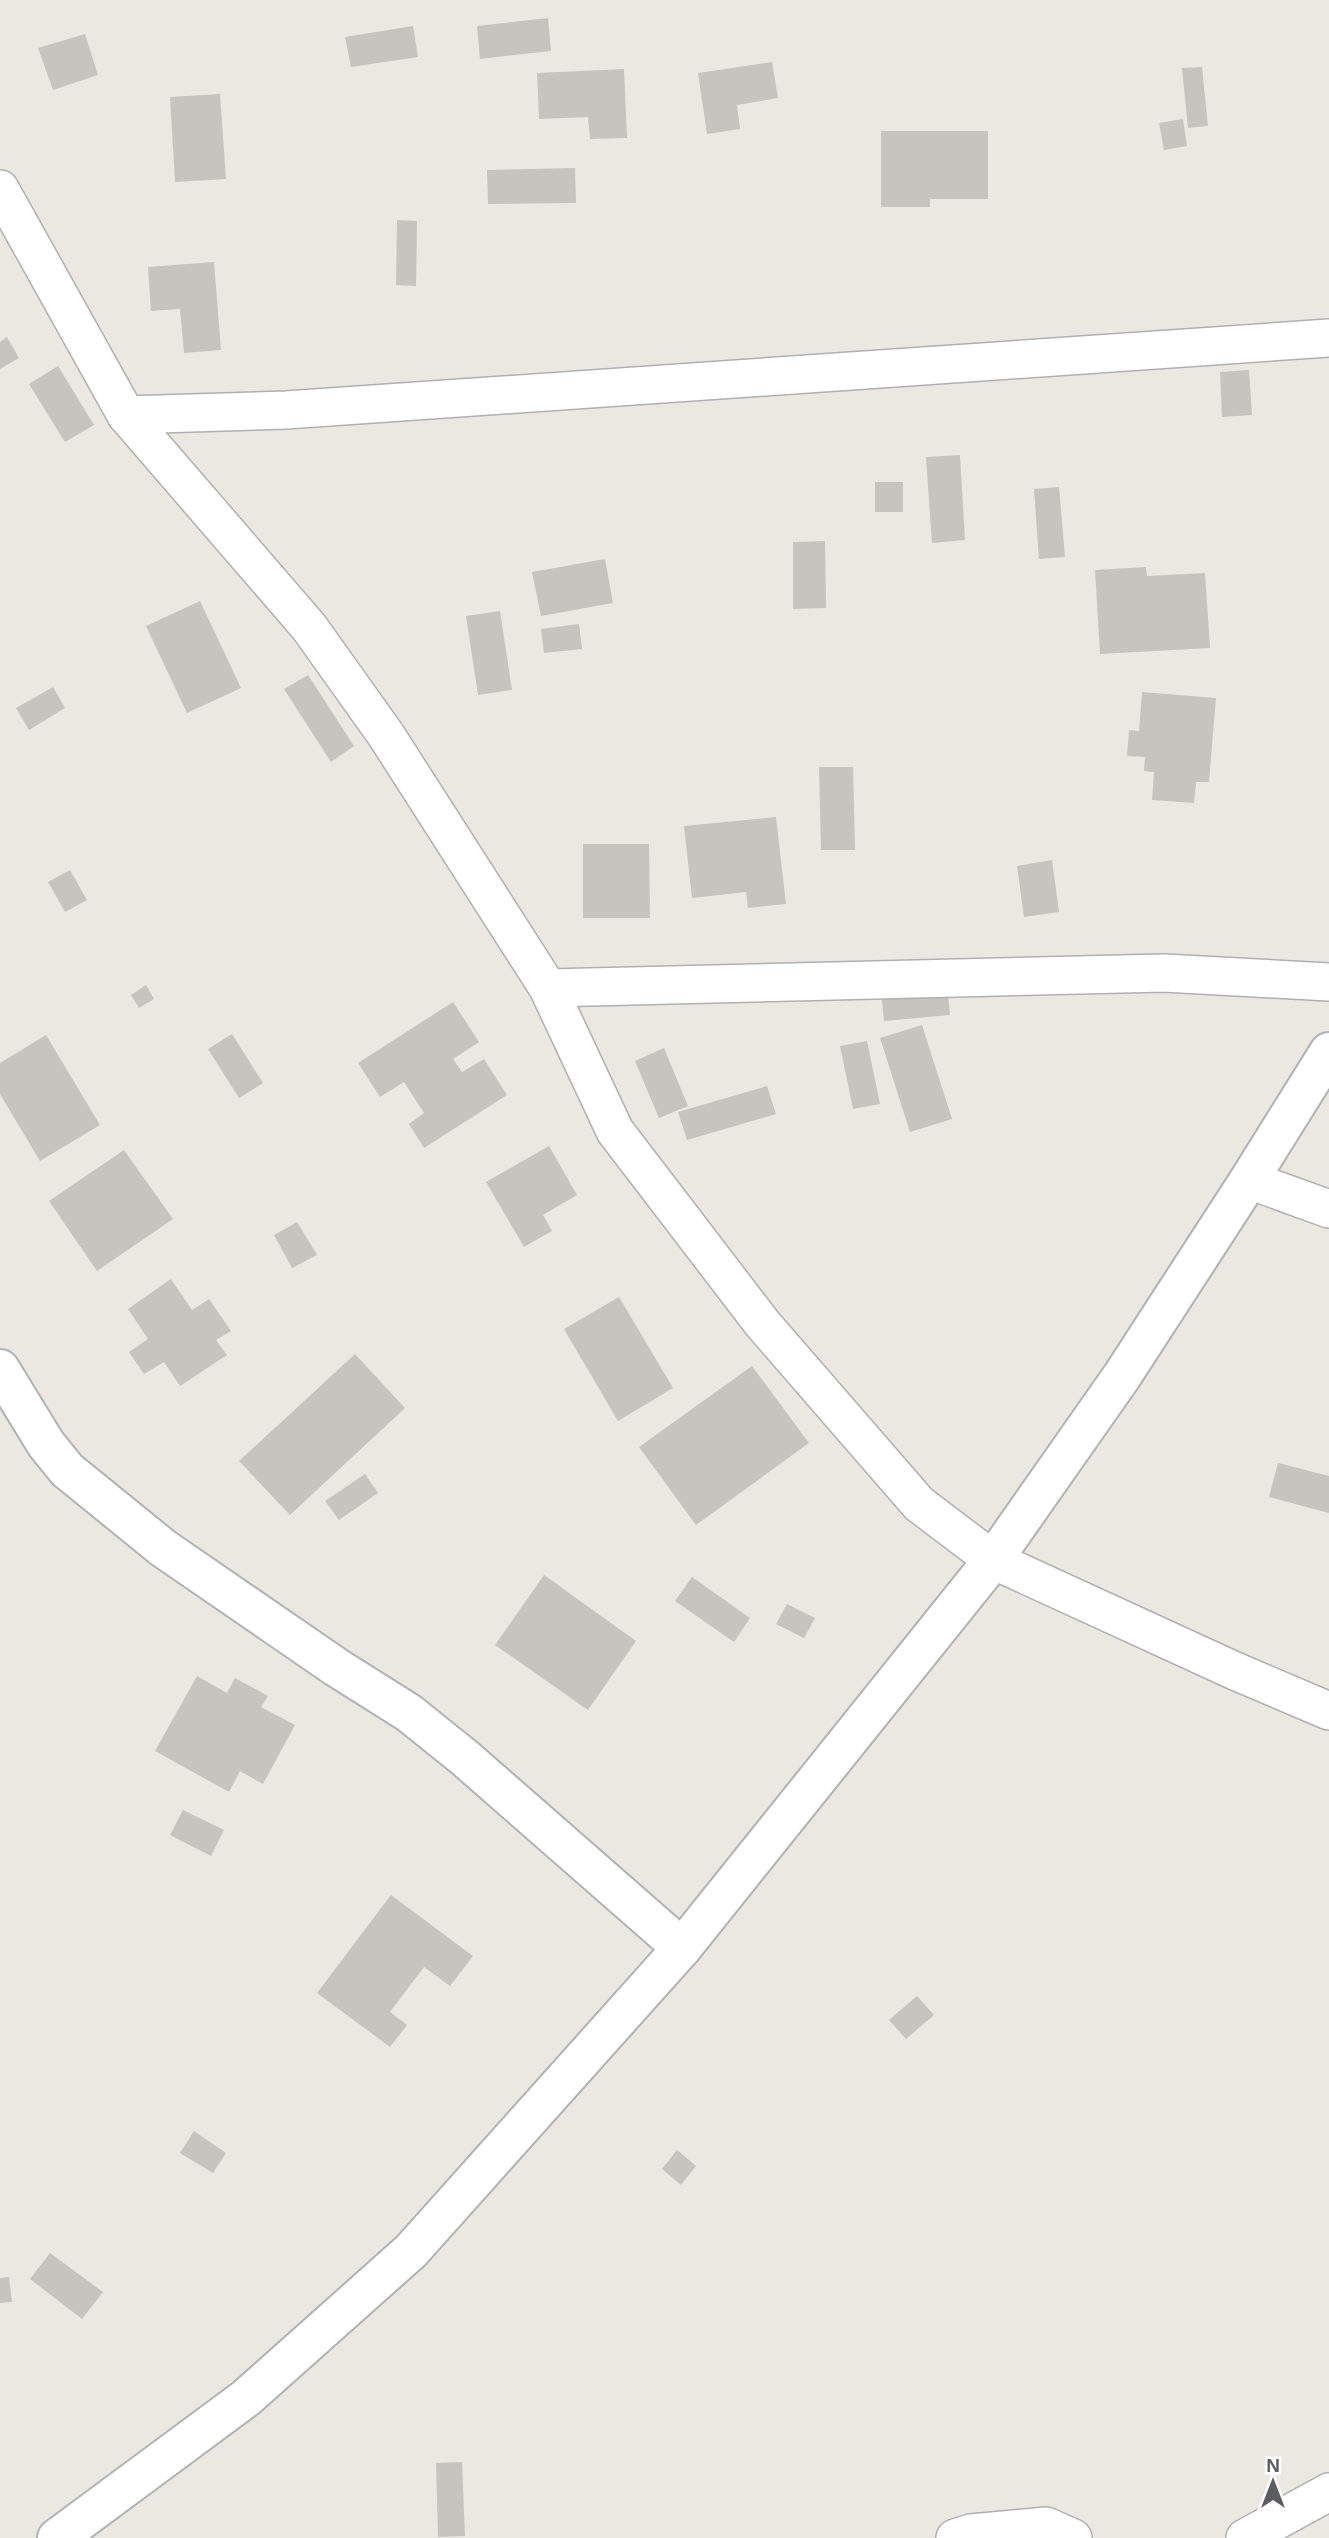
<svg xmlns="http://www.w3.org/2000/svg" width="1329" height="2538" font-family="Helvetica,sans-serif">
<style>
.building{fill:#c7c3bf}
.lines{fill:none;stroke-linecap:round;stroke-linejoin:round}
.street-casing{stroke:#aeb0b3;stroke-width:40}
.secondary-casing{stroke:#afb2b6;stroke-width:42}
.street{stroke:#fff;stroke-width:37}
.secondary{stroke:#fff;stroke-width:38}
</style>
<rect width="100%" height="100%" fill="#ebe8e2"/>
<g class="building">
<polygon points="548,18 551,51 480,59 477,26"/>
<polygon points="413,26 418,57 351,67 345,37"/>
<polygon points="85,34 98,75 53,90 38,48"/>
<polygon points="772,62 778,98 737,105 740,129 707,134 698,73"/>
<polygon points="1202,67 1208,126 1188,128 1182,68"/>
<polygon points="624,69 627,138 590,139 588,117 539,119 537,73"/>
<polygon points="220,94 226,179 175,182 170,97"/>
<polygon points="1183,119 1187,146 1164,150 1159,123"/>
<polygon points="881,131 988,131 988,199 930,199 930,207 881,207"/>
<polygon points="575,168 576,203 488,204 487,170"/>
<polygon points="397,220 417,221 416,286 396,285"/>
<polygon points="214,262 221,350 184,353 180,309 151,311 148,267"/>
<polygon points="7,337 19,358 0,369 0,342"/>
<polygon points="58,366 94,425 65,442 29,384"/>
<polygon points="1249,370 1252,415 1222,417 1220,372"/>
<polygon points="960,455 965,540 932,543 926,457"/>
<rect x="875" y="482" width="28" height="30"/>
<polygon points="1059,487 1065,557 1039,559 1034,489"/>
<polygon points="825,541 826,608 793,609 793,542"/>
<polygon points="605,559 613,603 541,616 532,572"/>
<polygon points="1146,567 1147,576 1205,573 1210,648 1100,654 1095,570"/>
<polygon points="200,601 241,688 187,713 146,626"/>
<polygon points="500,611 512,690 478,695 466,616"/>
<polygon points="579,624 582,649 544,653 541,629"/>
<polygon points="308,675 354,746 331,762 284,689"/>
<polygon points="53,687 65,708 29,730 16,708"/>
<polygon points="1142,692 1216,698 1209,782 1196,782 1194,803 1152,800 1154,772 1144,771 1145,757 1127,756 1129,730 1139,731"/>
<polygon points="819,767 853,767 855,850 821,850"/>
<polygon points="776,817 786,904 748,908 746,892 692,898 684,826"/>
<polygon points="583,844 649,844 650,918 583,918"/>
<polygon points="1052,860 1059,912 1024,917 1017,866"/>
<polygon points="70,870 87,900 65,912 48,882"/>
<polygon points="146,985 154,999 139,1008 131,995"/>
<polygon points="947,985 950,1015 884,1021 881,991"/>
<polygon points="453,1002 479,1042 453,1059 462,1072 484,1059 507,1095 424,1148 409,1124 424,1113 404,1082 380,1097 358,1063"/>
<polygon points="922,1025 952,1119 910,1132 880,1038"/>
<polygon points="232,1034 263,1083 239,1098 208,1049"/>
<polygon points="46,1035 100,1125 40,1161 0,1094 0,1063"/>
<polygon points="867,1041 880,1104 853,1109 840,1046"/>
<polygon points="664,1048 688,1106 659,1118 635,1061"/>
<polygon points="767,1086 776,1114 687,1140 678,1112"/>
<polygon points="549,1146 577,1195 543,1215 552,1231 524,1247 486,1182"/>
<polygon points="124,1150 173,1219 97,1271 49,1201"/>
<polygon points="297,1222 317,1255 292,1268 274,1235"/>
<polygon points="171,1279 192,1310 209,1299 231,1331 216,1340 227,1355 180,1386 164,1362 144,1374 129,1352 148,1339 128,1309"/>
<polygon points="619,1297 673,1388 618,1421 564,1329"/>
<polygon points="355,1354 405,1408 290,1515 239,1461"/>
<polygon points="752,1366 809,1443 696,1525 639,1447"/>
<polygon points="1278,1463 1329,1476 1329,1513 1269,1497"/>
<polygon points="365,1474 378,1493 339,1520 325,1501"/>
<polygon points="544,1575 636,1641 588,1710 495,1645"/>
<polygon points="692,1577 750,1618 734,1642 675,1601"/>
<polygon points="787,1604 815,1618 804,1638 776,1624"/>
<polygon points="197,1676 227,1693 235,1678 268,1696 261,1707 295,1725 263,1784 240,1771 229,1792 155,1751"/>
<polygon points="183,1810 224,1830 211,1856 170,1835"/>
<polygon points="391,1895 473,1956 450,1986 424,1967 390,2012 407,2025 390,2047 317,1993"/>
<polygon points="917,1996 934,2015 906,2039 889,2020"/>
<polygon points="194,2131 226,2153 213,2173 180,2153"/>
<polygon points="677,2150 696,2166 681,2185 662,2169"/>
<polygon points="50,2253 103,2292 82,2319 30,2279"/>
<polygon points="9,2277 12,2302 0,2303 0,2278"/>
<polygon points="462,2462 465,2536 438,2537 436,2463"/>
</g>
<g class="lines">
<defs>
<g id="street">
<polyline points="0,189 126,415 286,410 1329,338"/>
<polyline points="126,415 309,627 386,735 548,988 615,1131 762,1323 919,1504 993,1560 1235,1671 1329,1711"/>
<polyline points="548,988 1164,973 1329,982"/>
<polyline points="1249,1180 1329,1209"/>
<polyline points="955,2538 971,2533 1046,2526 1073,2538"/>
<polyline points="1245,2538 1329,2492"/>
</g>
<g id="secondary">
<polyline points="0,1369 46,1444 67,1470 163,1548 336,1667 409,1713 465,1758 682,1948"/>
<polyline points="57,2538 246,2398 411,2251 682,1948 993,1560 1122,1376 1249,1180 1329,1052"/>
</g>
</defs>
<use href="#street" class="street-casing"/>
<use href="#secondary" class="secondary-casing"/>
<use href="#street" class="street"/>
<use href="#secondary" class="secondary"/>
</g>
<g transform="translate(1273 2482)" stroke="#ffffff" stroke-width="5" paint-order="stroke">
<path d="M0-5L12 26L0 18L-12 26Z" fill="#5a5e61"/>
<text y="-10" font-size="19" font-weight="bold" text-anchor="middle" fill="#5a5e61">N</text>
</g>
</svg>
